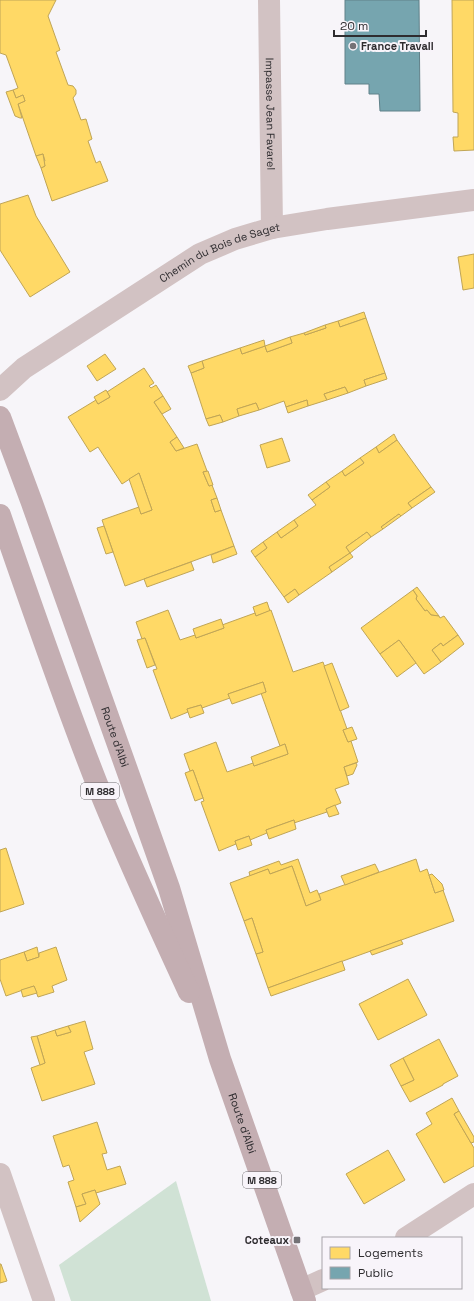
<svg xmlns="http://www.w3.org/2000/svg" width="474" height="1301" font-family="'Space Grotesk',sans-serif">
<style>
.green{fill:#d0e2d5}
.homes{fill:#ffd966;stroke:#c0a556}
.public{fill:#76a5af;stroke:#608189}
.lines{fill:none;stroke-linecap:round;stroke-linejoin:round}
.street{stroke:#d2c2c3;stroke-width:22}
.primary{stroke:#c4aeb2;stroke-width:22}
.poi-dot{fill:#747276;stroke:#f8f4fa;stroke-width:1.5}
.labels{text-anchor:middle;stroke-width:4;stroke-linejoin:round;paint-order:stroke}
.shield{fill:#f8f4fa;stroke:#6b686c;stroke-width:1}
.shield-label{font-size:10px;font-weight:bold;fill:#2e2c2f}
.poi-label{font-size:11px;font-weight:bold;fill:#2e2c2f;stroke:#f8f4fa;text-anchor:start}
.street-label{font-size:11px;fill:#2e2c2f;stroke:#f8f4fa}
</style>
<rect width="100%" height="100%" fill="#f7f5f9"/>
<polygon class="green" points="176,1181 211,1301 71,1301 59,1265"/>
<g class="homes">
<polygon points="0,0 56,0 48,16 60,50 56,52 68,85 73,86 76,90 76,94 73,98 81,120 86,119 92,139 88,141 96,163 100,161 108,181 52,201 41,168 45,166 43,161 45,161 43,154 36,156 18,104 25,101 23,95 16,98 13,90 18,88 6,55 0,53"/>
<polygon points="452,0 474,0 474,150 454,151 453,137 458,137 458,113 453,112"/>
<polygon points="13,90 16,98 23,95 25,101 18,104 22,118 20,118 15,116 6,92"/>
<polygon points="43,154 45,166 41,168 36,156"/>
<polygon points="28,195 36,216 70,272 30,297 0,250 0,204"/>
<polygon points="474,254 474,288 463,290 458,257"/>
<polygon points="364,312 366,318 340,327 338,321"/>
<polygon points="366,318 385,373 364,380 366,386 348,393 345,387 324,394 327,400 308,406 307,400 286,407 284,401 259,410 256,403 237,409 239,416 223,422 220,415 206,419 191,373 204,368 202,361 240,348 242,354 265,346 267,352 292,343 290,337 304,333 305,335 326,328 325,325 338,321 340,327"/>
<polygon points="325,325 326,328 305,335 304,333"/>
<polygon points="290,337 292,343 267,352 265,346"/>
<polygon points="264,340 265,346 242,354 240,348"/>
<polygon points="105,354 116,369 97,381 87,366"/>
<polygon points="202,361 204,368 191,373 188,366"/>
<polygon points="144,368 154,383 149,386 151,388 156,385 163,396 154,402 177,437 170,442 176,451 197,444 207,471 203,472 209,486 212,485 217,498 211,500 215,512 221,510 234,546 125,586 102,520 139,507 141,514 152,510 139,473 122,484 98,447 90,452 68,417 96,400 98,404 110,397 107,392"/>
<polygon points="385,373 387,379 366,386 364,380"/>
<polygon points="345,387 348,393 327,400 324,394"/>
<polygon points="106,390 110,397 98,404 94,397"/>
<polygon points="163,396 171,409 162,414 154,402"/>
<polygon points="307,400 308,406 288,413 286,407"/>
<polygon points="256,403 259,410 239,416 237,409"/>
<polygon points="220,415 223,422 209,426 206,419"/>
<polygon points="394,434 397,440 379,453 376,447"/>
<polygon points="177,437 184,448 176,451 170,442"/>
<polygon points="282,438 290,461 267,468 260,445"/>
<polygon points="397,440 431,487 408,503 412,508 401,516 399,514 381,527 383,529 371,537 367,532 346,547 350,553 329,567 332,572 299,595 295,589 284,597 255,557 267,548 263,542 277,532 281,538 298,526 294,520 316,505 312,500 330,487 326,482 342,471 345,476 364,463 360,458 376,447 379,453"/>
<polygon points="360,458 364,463 345,476 342,471"/>
<polygon points="208,471 213,485 209,486 203,472"/>
<polygon points="139,473 152,510 141,514 129,479"/>
<polygon points="326,482 330,487 312,500 308,495"/>
<polygon points="431,487 435,492 412,508 408,503"/>
<polygon points="217,498 221,510 215,512 211,500"/>
<polygon points="399,514 401,516 383,529 381,527"/>
<polygon points="294,520 298,526 281,538 277,532"/>
<polygon points="104,526 113,552 106,554 97,528"/>
<polygon points="367,532 371,537 350,553 346,547"/>
<polygon points="263,542 267,548 255,557 251,551"/>
<polygon points="234,546 237,554 213,563 211,555"/>
<polygon points="350,553 353,557 332,572 329,567"/>
<polygon points="191,562 194,570 147,587 144,579"/>
<polygon points="417,587 439,616 431,615 427,610 425,611 416,599 417,596 413,590"/>
<polygon points="295,589 299,595 288,603 284,597"/>
<polygon points="413,590 417,596 416,599 425,611 427,610 431,615 439,616 440,618 444,616 458,635 443,646 441,643 432,650 441,662 424,674 399,640 380,654 361,628"/>
<polygon points="267,602 270,611 256,616 253,607"/>
<polygon points="168,610 180,640 195,635 196,638 224,628 222,625 255,613 256,616 271,610 293,672 323,662 347,729 343,730 348,742 351,741 358,762 344,767 349,784 335,789 341,803 326,809 327,812 294,823 294,820 266,830 267,833 250,840 249,836 235,841 236,844 219,851 201,802 204,801 203,798 193,770 190,771 184,754 216,742 227,772 253,763 254,766 288,754 285,744 280,746 261,693 266,692 263,682 228,694 230,698 202,708 201,705 187,709 188,712 171,719 153,670 157,669 145,638 142,639 136,622"/>
<polygon points="221,619 224,628 196,638 193,629"/>
<polygon points="458,635 464,644 441,662 432,650 441,643 443,646"/>
<polygon points="145,638 155,665 147,668 137,640"/>
<polygon points="399,640 416,663 397,677 380,654"/>
<polygon points="332,663 349,707 340,711 324,666"/>
<polygon points="263,682 266,692 232,704 228,694"/>
<polygon points="201,705 204,713 190,718 187,709"/>
<polygon points="352,727 357,739 348,742 343,730"/>
<polygon points="285,744 288,754 254,766 251,757"/>
<polygon points="356,763 357,765 353,774 347,776 344,767"/>
<polygon points="193,770 203,798 195,801 185,773"/>
<polygon points="335,805 339,814 329,817 326,809"/>
<polygon points="294,820 296,829 269,839 266,830"/>
<polygon points="249,836 252,845 238,850 235,841"/>
<polygon points="6,848 24,904 0,912 0,850"/>
<polygon points="298,859 310,893 317,890 321,900 306,906 292,866 270,874 268,869 250,876 249,872 279,861 281,865"/>
<polygon points="416,859 420,872 427,869 435,893 443,890 454,921 268,988 256,954 263,952 252,918 244,921 230,883 268,869 270,874 292,866 306,906 321,900 319,894"/>
<polygon points="375,864 379,872 345,885 341,876"/>
<polygon points="432,874 442,884 444,890 435,893 429,875"/>
<polygon points="252,918 263,952 256,954 244,921"/>
<polygon points="401,940 403,944 372,955 370,951"/>
<polygon points="37,947 39,957 27,961 24,952"/>
<polygon points="56,947 67,980 52,986 54,992 38,997 34,986 6,996 0,979 0,960 24,952 27,961 39,957 39,953"/>
<polygon points="342,961 345,970 271,996 268,988"/>
<polygon points="408,979 427,1015 378,1040 359,1004"/>
<polygon points="34,986 37,993 23,997 21,990"/>
<polygon points="85,1021 93,1049 84,1052 95,1084 42,1101 31,1068 45,1063 37,1036 55,1030 57,1036 71,1032 68,1026"/>
<polygon points="68,1026 71,1032 57,1036 55,1030"/>
<polygon points="37,1036 45,1063 40,1065 31,1037"/>
<polygon points="439,1039 458,1076 443,1084 443,1085 410,1102 401,1086 414,1080 403,1058"/>
<polygon points="403,1058 414,1080 401,1086 390,1065"/>
<polygon points="452,1098 459,1111 454,1114 474,1148 474,1166 444,1183 416,1134 432,1124 426,1113"/>
<polygon points="459,1111 474,1137 474,1142 471,1143 454,1114"/>
<polygon points="97,1122 107,1153 102,1154 107,1170 120,1166 126,1184 96,1193 95,1190 82,1194 86,1204 76,1207 68,1182 74,1180 69,1165 63,1167 53,1136"/>
<polygon points="388,1150 405,1180 364,1204 346,1174"/>
<polygon points="95,1190 100,1204 80,1222 76,1207 86,1204 82,1194"/>
<polygon points="0,1264 1,1264 7,1281 0,1283"/>
</g>
<polygon class="public" points="345,0 419,0 420,111 380,111 379,94 369,94 369,84 345,84"/>
<g class="lines">
<g class="street">
<path id="s1" d="M269,0L272,228"/>
<path id="s2" d="M0,390L24,368L200,254L235,239L272,228L327,219L474,200"/>
<polyline points="0,1174 44,1301"/>
<polyline points="406,1238 474,1194"/>
<polyline points="301,1290 323,1280"/>
</g>
<g class="primary">
<path id="s3" d="M0,417L32,503L169,888L220,1059L305,1301"/>
<path d="M0,515C31,605 62,695 97,784C125,854 157,923 189,992"/>
</g>
</g>
<g class="poi-dot">
<circle cx="353" cy="46" r="4"/>
<rect x="293" y="1236" width="8" height="8" rx="2"/>
</g>
<g class="labels">
<g class="shield">
<rect x="81" y="783" width="38" height="16" rx="3"/>
<rect x="243" y="1172" width="38" height="16" rx="3"/>
</g>
<g class="shield-label">
<text x="100" y="795">M 888</text>
<text x="262" y="1184">M 888</text>
</g>
<g class="poi-label">
<text x="361" y="50">France Travail</text>
<text x="289" y="1244" text-anchor="end">Coteaux</text>
</g>
<g class="street-label">
<text dy="4" stroke="none"><textPath href="#s1" startOffset="114">Impasse Jean Favarel</textPath></text>
<text dy="4" stroke="none"><textPath href="#s2" startOffset="261">Chemin du Bois de Saget</textPath></text>
<text dy="4" stroke="none"><textPath href="#s3" startOffset="340">Route d'Albi</textPath></text>
<text dy="4" stroke="none"><textPath href="#s3" startOffset="747">Route d'Albi</textPath></text>
</g>
</g>
<rect x="322" y="1237" width="140" height="52" fill="#f8f4fa" stroke="#a7a4a9"/>
<rect x="330" y="1247" width="20" height="12" fill="#ffd966" stroke="#a7a4a9"/>
<text x="358" y="1257" font-size="12" fill="#2e2c2f">Logements</text>
<rect x="330" y="1267" width="20" height="12" fill="#76a5af" stroke="#a7a4a9"/>
<text x="358" y="1277" font-size="12" fill="#2e2c2f">Public</text>
<path d="M334 30v6h92v-6" fill="none" stroke="#2e2c2f" stroke-width="2"/>
<text x="340" y="30" font-size="12" fill="#2e2c2f" stroke="#f8f4fa" stroke-width="3" paint-order="stroke">20 m</text>
</svg>
